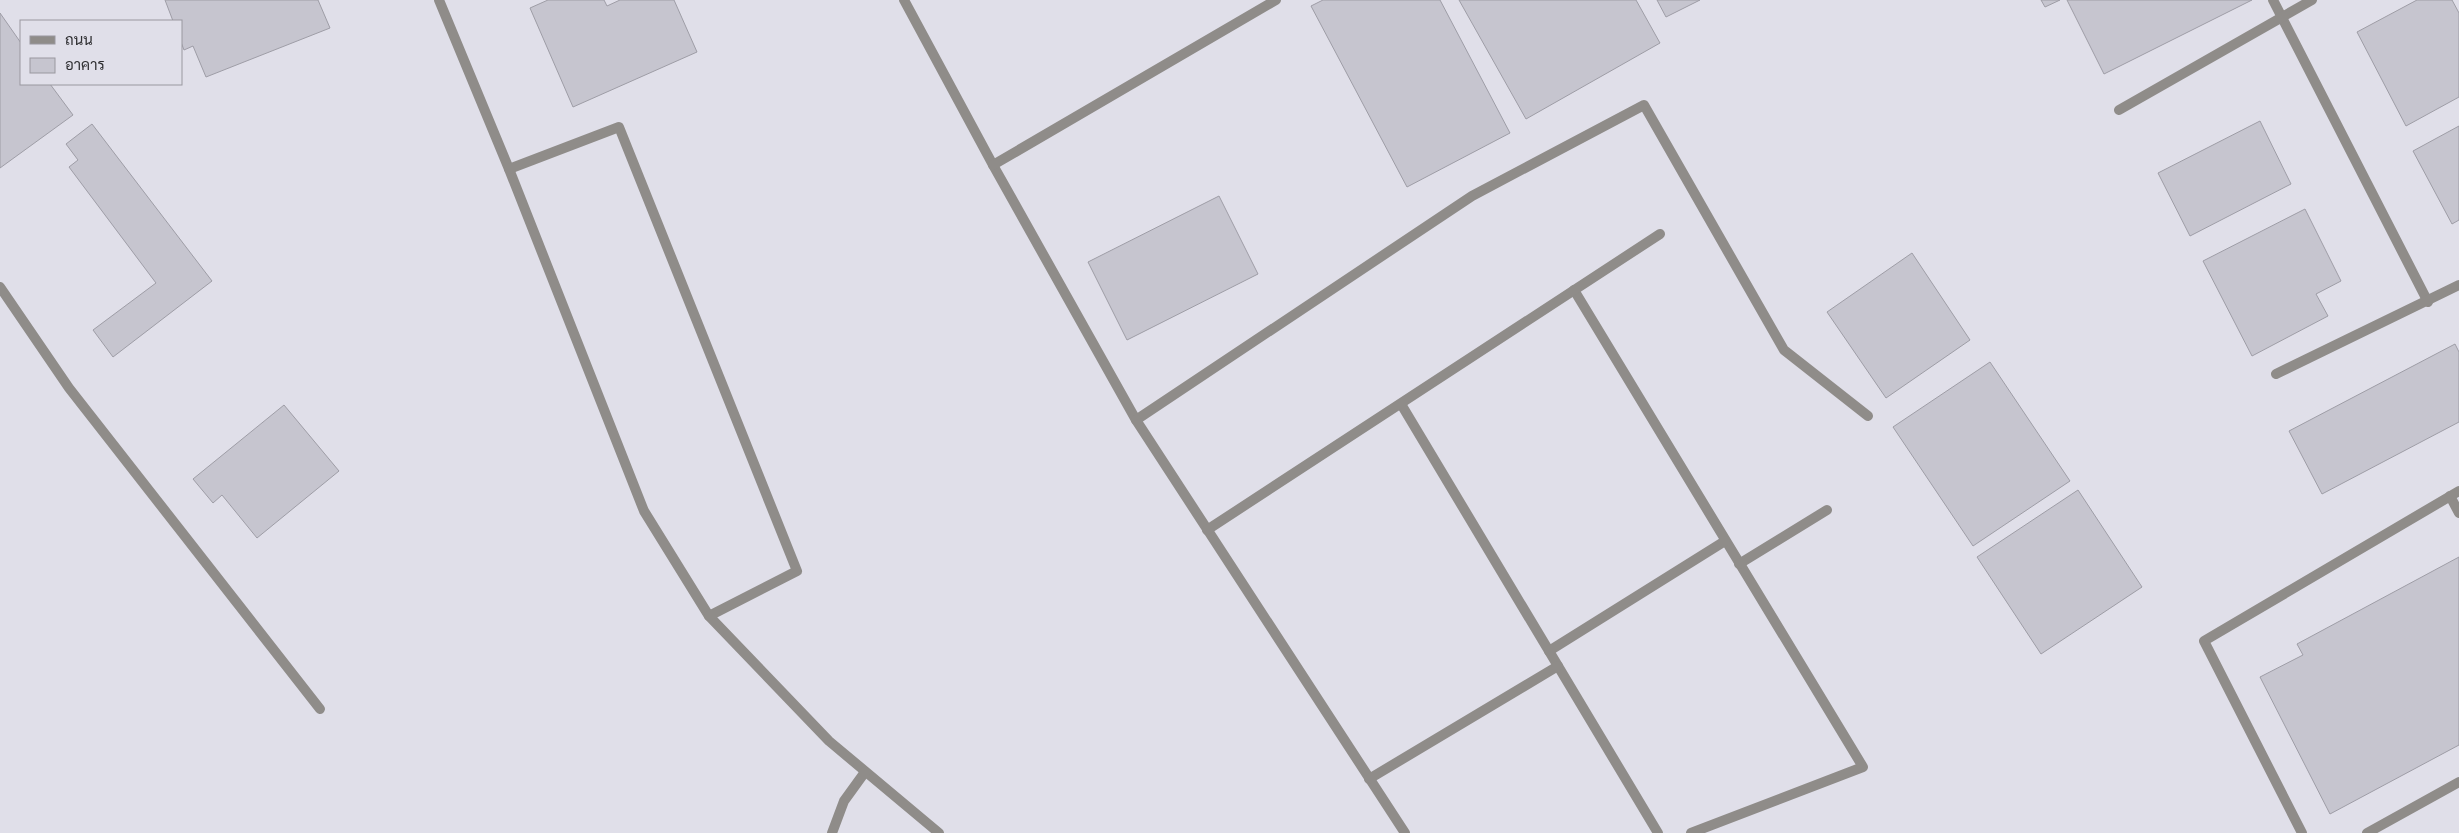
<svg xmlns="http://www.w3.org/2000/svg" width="2459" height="833" font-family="'PT Sans',Sarabun,sans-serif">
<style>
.building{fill:#c6c5cf;stroke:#9e9da6}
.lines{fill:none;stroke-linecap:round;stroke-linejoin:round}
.minor{stroke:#8f8c89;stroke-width:10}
</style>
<rect width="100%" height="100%" fill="#e0dfe9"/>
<g class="building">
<polygon points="165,0 318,0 330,28 206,77 193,46 184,50 181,42 181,21 173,21"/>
<polygon points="548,0 604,0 607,6 620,0 674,0 697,52 573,107 530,8"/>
<polygon points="1323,0 1440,0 1510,133 1407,187 1311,6"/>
<polygon points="1459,0 1636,0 1660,43 1526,119"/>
<polygon points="1657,0 1700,0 1666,17"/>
<polygon points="2041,0 2060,0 2045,7"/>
<polygon points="2067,0 2252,0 2104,74"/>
<polygon points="2417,0 2452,0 2459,13 2459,97 2406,126 2357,32"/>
<polygon points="0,13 21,43 21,84 50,84 73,115 0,168"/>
<polygon points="2260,121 2291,184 2190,236 2158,173"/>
<polygon points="92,124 212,281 113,357 93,330 156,283 69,167 78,160 66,144"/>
<polygon points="2459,126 2459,220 2452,224 2413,151"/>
<polygon points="1219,196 1258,274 1127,340 1088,262"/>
<polygon points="2305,209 2341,281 2316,294 2328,316 2252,356 2203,261"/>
<polygon points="1912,253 1970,340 1886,398 1827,312"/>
<polygon points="2455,344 2459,352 2459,422 2322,494 2289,431"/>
<polygon points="1990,362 2070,481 1973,546 1893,427"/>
<polygon points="284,405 339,471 257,538 222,495 213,503 193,479"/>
<polygon points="2078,490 2142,587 2041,654 1977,557"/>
<polygon points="2459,557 2459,745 2330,814 2260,677 2303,655 2297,644"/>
</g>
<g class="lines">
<g class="minor">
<polyline points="439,0 509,169 644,511 709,616 829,741 939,833"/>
<polyline points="904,0 993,165 1136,420 1472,196 1644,105 1784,350 1868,416"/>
<polyline points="2273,0 2428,302"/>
<polyline points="2119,110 2312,0"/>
<polyline points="993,165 1276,0"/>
<polyline points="509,169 619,127 797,571 709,616"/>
<polyline points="0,287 69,388 320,709"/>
<polyline points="1574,290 1863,767 1691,833"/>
<polyline points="2276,374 2459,285"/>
<polyline points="1401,404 1658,833"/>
<polyline points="1136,420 1405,833"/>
<polyline points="2450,496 2459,513"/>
<polyline points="1207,530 1660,234"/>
<polyline points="1739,564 1827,510"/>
<polyline points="1549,651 1725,541"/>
<polyline points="1369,779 1558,666"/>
<polyline points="832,833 844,801 865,772"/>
<polyline points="2302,833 2204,641 2459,491"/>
<polyline points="2367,833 2459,782"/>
</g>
</g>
<rect x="20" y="20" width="162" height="65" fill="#e0dfe9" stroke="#99989f"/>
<rect x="30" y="36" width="25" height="8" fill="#8f8c89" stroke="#99989f"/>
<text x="65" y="45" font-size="15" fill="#2e2e31">ถนน</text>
<rect x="30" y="58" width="25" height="15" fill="#c6c5cf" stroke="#99989f"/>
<text x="65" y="70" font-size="15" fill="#2e2e31">อาคาร</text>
</svg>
